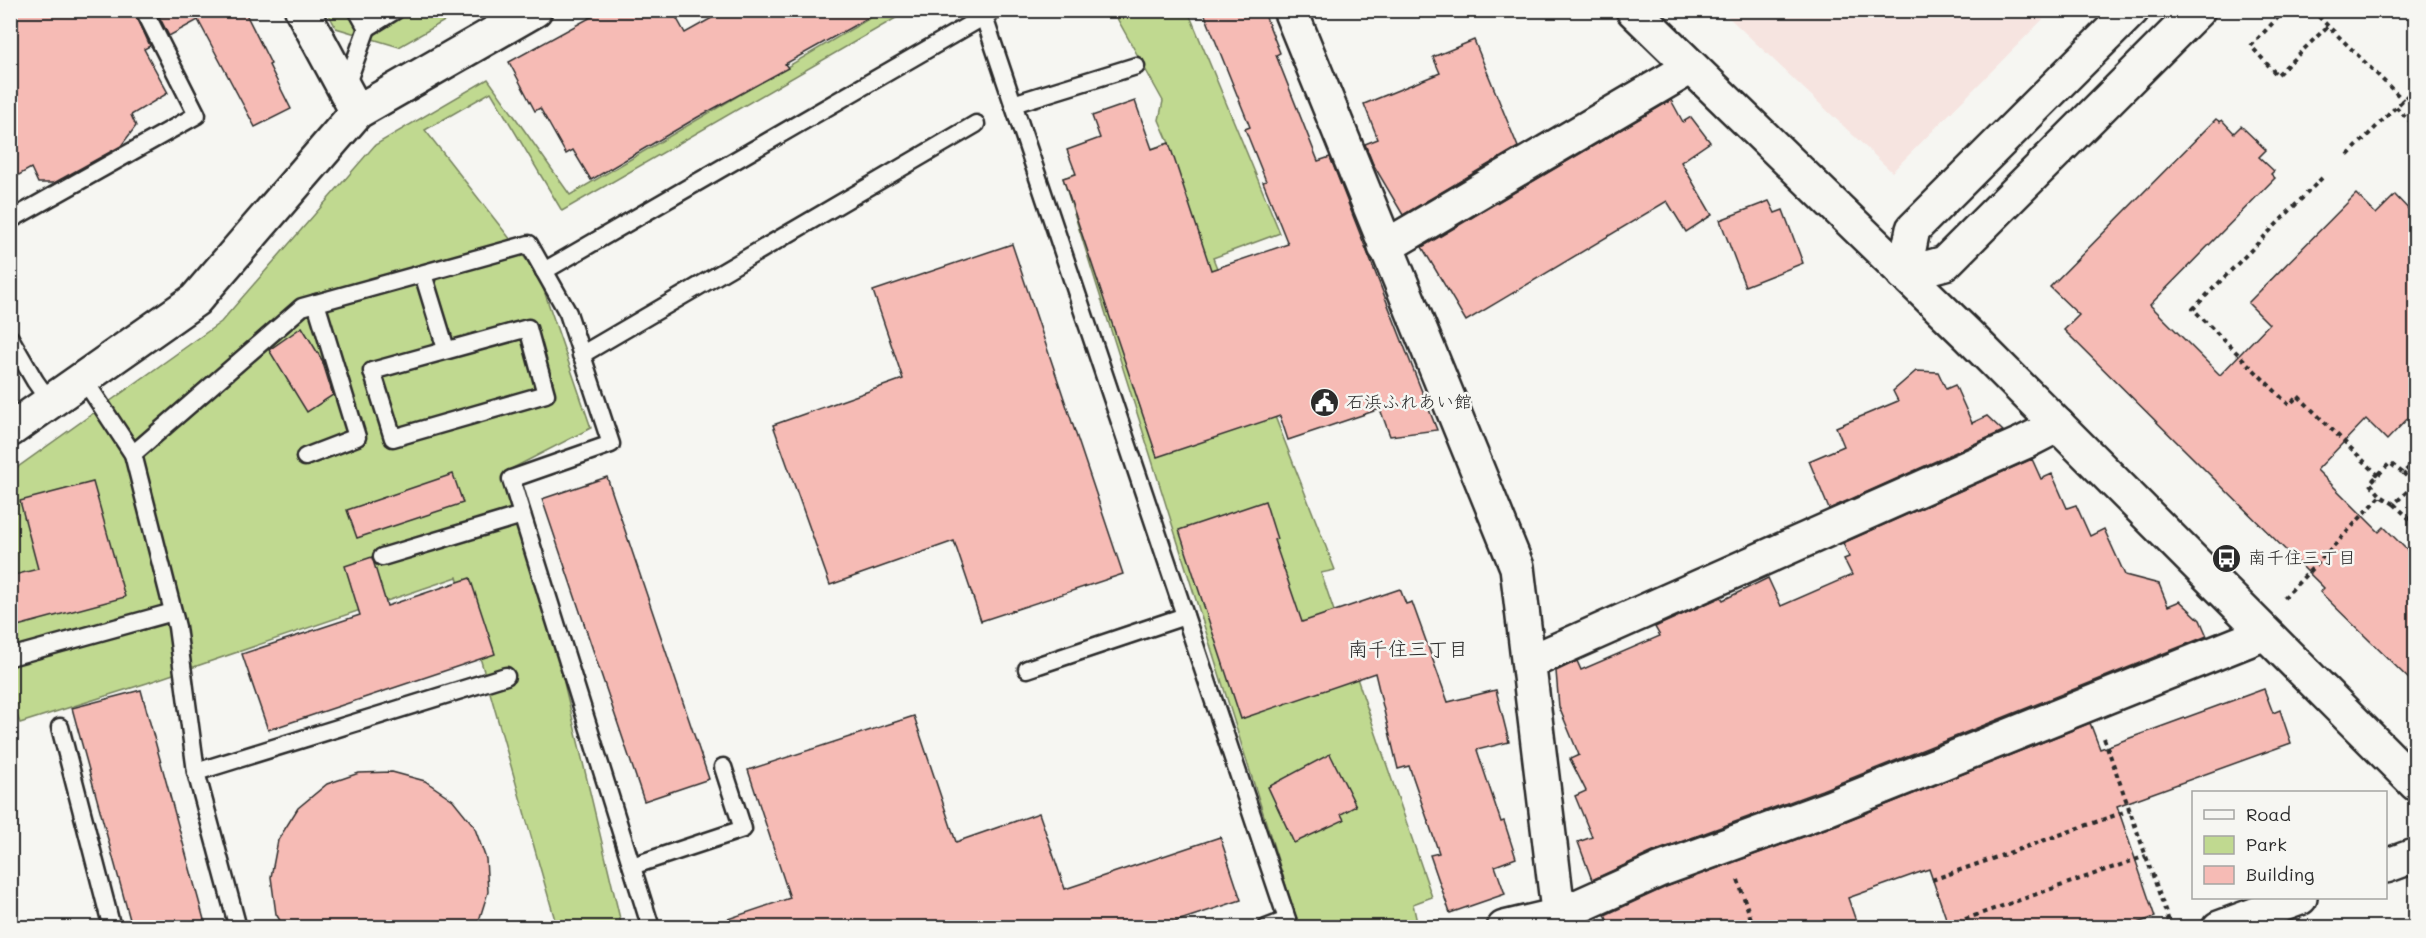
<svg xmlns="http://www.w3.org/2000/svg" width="2426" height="938" font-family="Mali,'Klee One',sans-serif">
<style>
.built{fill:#f6e4e0}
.green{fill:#c0d990;stroke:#76825e;stroke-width:1.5}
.building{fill:#f6bbb5;stroke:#2b2b2b;stroke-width:1.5}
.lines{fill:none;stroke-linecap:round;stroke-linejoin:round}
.service-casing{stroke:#2b2b2b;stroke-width:21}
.minor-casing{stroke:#2b2b2b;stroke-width:38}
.tertiary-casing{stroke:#2b2b2b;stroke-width:38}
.path{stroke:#2b2b2b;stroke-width:4;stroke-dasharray:4.5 4.5;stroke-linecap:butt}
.service{stroke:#f6f6f2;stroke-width:16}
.minor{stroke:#f6f6f2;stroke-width:33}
.tertiary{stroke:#f6f6f2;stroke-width:33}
.labels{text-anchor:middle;stroke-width:5;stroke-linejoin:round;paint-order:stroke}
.poi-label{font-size:18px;fill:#2b2b2b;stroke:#f6f6f2;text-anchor:start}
.neighbourhood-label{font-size:20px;fill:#2b2b2b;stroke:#f6f6f2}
</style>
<rect width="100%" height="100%" fill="#f6f6f2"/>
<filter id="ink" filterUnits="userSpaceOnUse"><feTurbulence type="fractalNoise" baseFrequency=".0167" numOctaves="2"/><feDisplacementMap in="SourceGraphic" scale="12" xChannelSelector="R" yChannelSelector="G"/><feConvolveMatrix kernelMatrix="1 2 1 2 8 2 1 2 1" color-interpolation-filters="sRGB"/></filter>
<g filter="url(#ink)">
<polygon class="built" points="1722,11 2051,11 1892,172"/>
<g class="green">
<polygon points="327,11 462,11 399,47 336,28"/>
<polygon points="882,11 908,11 562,211 491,92 425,130 539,276 591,428 513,468 622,927 557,927 457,577 147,683 20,723 11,700 11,472 221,322 375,145 488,79 570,195"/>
<polygon points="1113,11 1188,11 1280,233 1213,258 1335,570 1321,573 1432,897 1413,904 1418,927 1299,927 1063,178 1169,143 1159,120 1163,101"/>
</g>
<g class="building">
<polygon points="10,10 134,10 150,46 144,49 168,93 131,115 136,126 121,146 54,183 38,183 31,168 10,180"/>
<polygon points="156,10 244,10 271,64 269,65 291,109 255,127 198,20 169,36"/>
<polygon points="604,10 672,10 685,33 726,10 882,10 785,64 788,68 698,117 591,180 573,150 566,154 540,108 535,111 509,62"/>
<polygon points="1203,10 1263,10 1280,53 1276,55 1318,161 1330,157 1437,430 1390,436 1380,409 1288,440 1280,416 1157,457 1063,178 1076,174 1067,150 1100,138 1092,116 1135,101 1152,149 1169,143 1211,270 1288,244 1263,182 1266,181 1245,129 1250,127"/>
<polygon points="1474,40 1518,147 1403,215 1373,164 1365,144 1378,139 1364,104 1440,73 1433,57"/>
<polygon points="1671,100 1683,122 1691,117 1710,142 1681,162 1712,215 1686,232 1667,201 1466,321 1422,247"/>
<polygon points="2216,119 2220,122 2222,120 2234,133 2241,126 2266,150 2259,157 2274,171 2271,174 2275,178 2150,305 2220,375 2269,324 2248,303 2356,194 2376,214 2395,195 2415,216 2415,411 2387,440 2366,419 2317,470 2379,532 2384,527 2415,558 2415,685 2320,592 2324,588 2064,330 2079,315 2050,287"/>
<polygon points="1769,201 1775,213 1783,210 1803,263 1745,286 1720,220"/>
<polygon points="1012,244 1123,574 981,621 954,541 830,585 773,425 903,379 873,291"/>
<polygon points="302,327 322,360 333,395 307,412 269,350"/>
<polygon points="1916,371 1938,372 1946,389 1955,385 1972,423 1987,416 2003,431 1829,509 1809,461 1844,446 1836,427 1898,401 1893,391"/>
<polygon points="2032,459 2041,479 2052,474 2067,508 2076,505 2090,536 2104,529 2125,575 2159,584 2168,606 2180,601 2200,620 2207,636 1822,790 1653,852 1592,880 1578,842 1592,837 1575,796 1586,791 1570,759 1579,755 1559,707 1556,671 1577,661 1581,670 1660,636 1655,627 1721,597 1723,600 1768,578 1781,606 1852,575 1844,559 1849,557 1843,543"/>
<polygon points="453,474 463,503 357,538 347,510"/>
<polygon points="607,477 709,779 644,801 542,499"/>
<polygon points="93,482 125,597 10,628 10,576 38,569 20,501"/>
<polygon points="1265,501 1277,539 1274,540 1302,622 1400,589 1406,604 1412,602 1448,702 1496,690 1509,742 1477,750 1501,822 1504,821 1516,858 1495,866 1505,894 1450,913 1430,855 1439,853 1409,766 1398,769 1375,673 1241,719 1179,530"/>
<polygon points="372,557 387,606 470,578 495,654 268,730 242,654 360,615 345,566"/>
<polygon points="2264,689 2273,713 2280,710 2291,743 2117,806 2155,917 2125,927 1949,927 1929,869 1848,898 1858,927 1610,927 1605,915 1666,887 1836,825 2090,723 2100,749"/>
<polygon points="141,690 206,927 132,927 72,708"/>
<polygon points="914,716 956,842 1039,813 1065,889 1220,837 1241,900 1159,927 720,927 719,922 790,898 748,770"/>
<polygon points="1330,754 1356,806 1341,814 1344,820 1294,843 1268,787"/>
<polygon points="392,772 425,781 453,800 474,826 486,859 488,892 477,927 284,927 276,914 271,877 278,840 298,808 327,784 359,773"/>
</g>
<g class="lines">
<defs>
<g id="service">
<polyline points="984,17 1290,928"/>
<polyline points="367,28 396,10"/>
<polyline points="345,89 367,28 357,10"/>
<polyline points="1013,104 1136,66"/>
<polyline points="10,220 197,115 144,10"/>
<polyline points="544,271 995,10"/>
<polyline points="423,274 446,349"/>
<polygon points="528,328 546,394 393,438 372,371"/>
<polyline points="10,338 35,381 50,402"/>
<polyline points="581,355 976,124"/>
<polyline points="83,378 133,454 177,627 196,772 506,676"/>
<polyline points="133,454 302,307 529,244 568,313 611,444 511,479 651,928"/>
<polyline points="305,457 357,437 316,303"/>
<polyline points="382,557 522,515"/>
<polyline points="10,657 173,612"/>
<polyline points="1027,669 1185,616"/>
<polyline points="60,727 112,928"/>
<polyline points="196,772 238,928"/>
<polyline points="632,866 743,829 723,767"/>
<polyline points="1266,928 1287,920"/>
</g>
<g id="minor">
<polyline points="302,10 357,112"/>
<polyline points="1290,10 1517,567 1560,928"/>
<polyline points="1385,247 1691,67"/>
<polyline points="1530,662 2025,442 2058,425"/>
<polyline points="1504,928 1559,915 1659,870 1829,808 2263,634"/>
</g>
<g id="tertiary">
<polyline points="1633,10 1968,335 2416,784"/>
<polyline points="2132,10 1913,229 1904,274 1945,263 2198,10"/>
<polyline points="10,430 195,300 357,112 535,10"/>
<polyline points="2386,866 2416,855"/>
<polyline points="2219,928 2300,898"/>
</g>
</defs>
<use href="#service" class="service-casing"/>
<use href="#minor" class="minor-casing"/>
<use href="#tertiary" class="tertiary-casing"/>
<g class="path">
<polyline points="2285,10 2251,46 2277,75 2328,26"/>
<polyline points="2312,10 2403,100"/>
<polyline points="2396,107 2416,127"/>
<polyline points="2416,140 2410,145 2416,150"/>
<polyline points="2348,155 2416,87"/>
<polyline points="2322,178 2193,309 2289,405 2298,396 2378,475"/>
<polyline points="2403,473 2415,484 2394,504 2381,496 2370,483 2390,463 2403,473 2416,461"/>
<polyline points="2394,504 2416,525"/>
<polyline points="2284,598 2381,496"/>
<polyline points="2104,738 2169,921"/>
<polyline points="1738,880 1754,928"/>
<polyline points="1932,880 2130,810"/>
<polyline points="1948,925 2146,856"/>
</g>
<use href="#service" class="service"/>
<use href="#minor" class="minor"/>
<use href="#tertiary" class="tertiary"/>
</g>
</g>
<defs>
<symbol id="civic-disc" viewBox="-11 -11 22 22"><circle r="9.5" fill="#2b2b2b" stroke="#f6f6f2"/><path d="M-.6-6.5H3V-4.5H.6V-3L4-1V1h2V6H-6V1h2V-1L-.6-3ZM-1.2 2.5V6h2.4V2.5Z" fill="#fff"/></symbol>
<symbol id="bus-disc" viewBox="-11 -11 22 22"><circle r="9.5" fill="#2b2b2b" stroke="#f6f6f2"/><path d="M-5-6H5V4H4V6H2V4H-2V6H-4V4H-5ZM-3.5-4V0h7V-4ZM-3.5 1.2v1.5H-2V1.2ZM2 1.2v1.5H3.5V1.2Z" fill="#fff"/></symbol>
</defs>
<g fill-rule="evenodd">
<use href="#civic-disc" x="1308" y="386" width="33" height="33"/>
<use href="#bus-disc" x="2210" y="542" width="33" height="33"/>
</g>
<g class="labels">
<g class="poi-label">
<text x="1346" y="408">石浜ふれあい館</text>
<text x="2248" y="564">南千住三丁目</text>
</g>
<g class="neighbourhood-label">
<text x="1408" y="656">南千住三丁目</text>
</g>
</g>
<rect width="2426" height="938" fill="none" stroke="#f6f6f2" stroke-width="36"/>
<rect x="18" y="18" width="2390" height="902" fill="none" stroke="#2b2b2b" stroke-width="2" filter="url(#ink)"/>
<rect x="2192" y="791" width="195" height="108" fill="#f6f6f2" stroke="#a5a5a2" stroke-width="1.5"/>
<rect x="2204" y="810" width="30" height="9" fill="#f6f6f2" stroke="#a5a5a2" stroke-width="1.5"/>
<text x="2246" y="821" font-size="18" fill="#2b2b2b">Road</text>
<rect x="2204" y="836" width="30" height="18" fill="#c0d990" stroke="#a5a5a2" stroke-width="1.5"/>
<text x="2246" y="851" font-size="18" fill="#2b2b2b">Park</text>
<rect x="2204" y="866" width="30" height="18" fill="#f6bbb5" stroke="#a5a5a2" stroke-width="1.5"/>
<text x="2246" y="881" font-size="18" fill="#2b2b2b">Building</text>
</svg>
